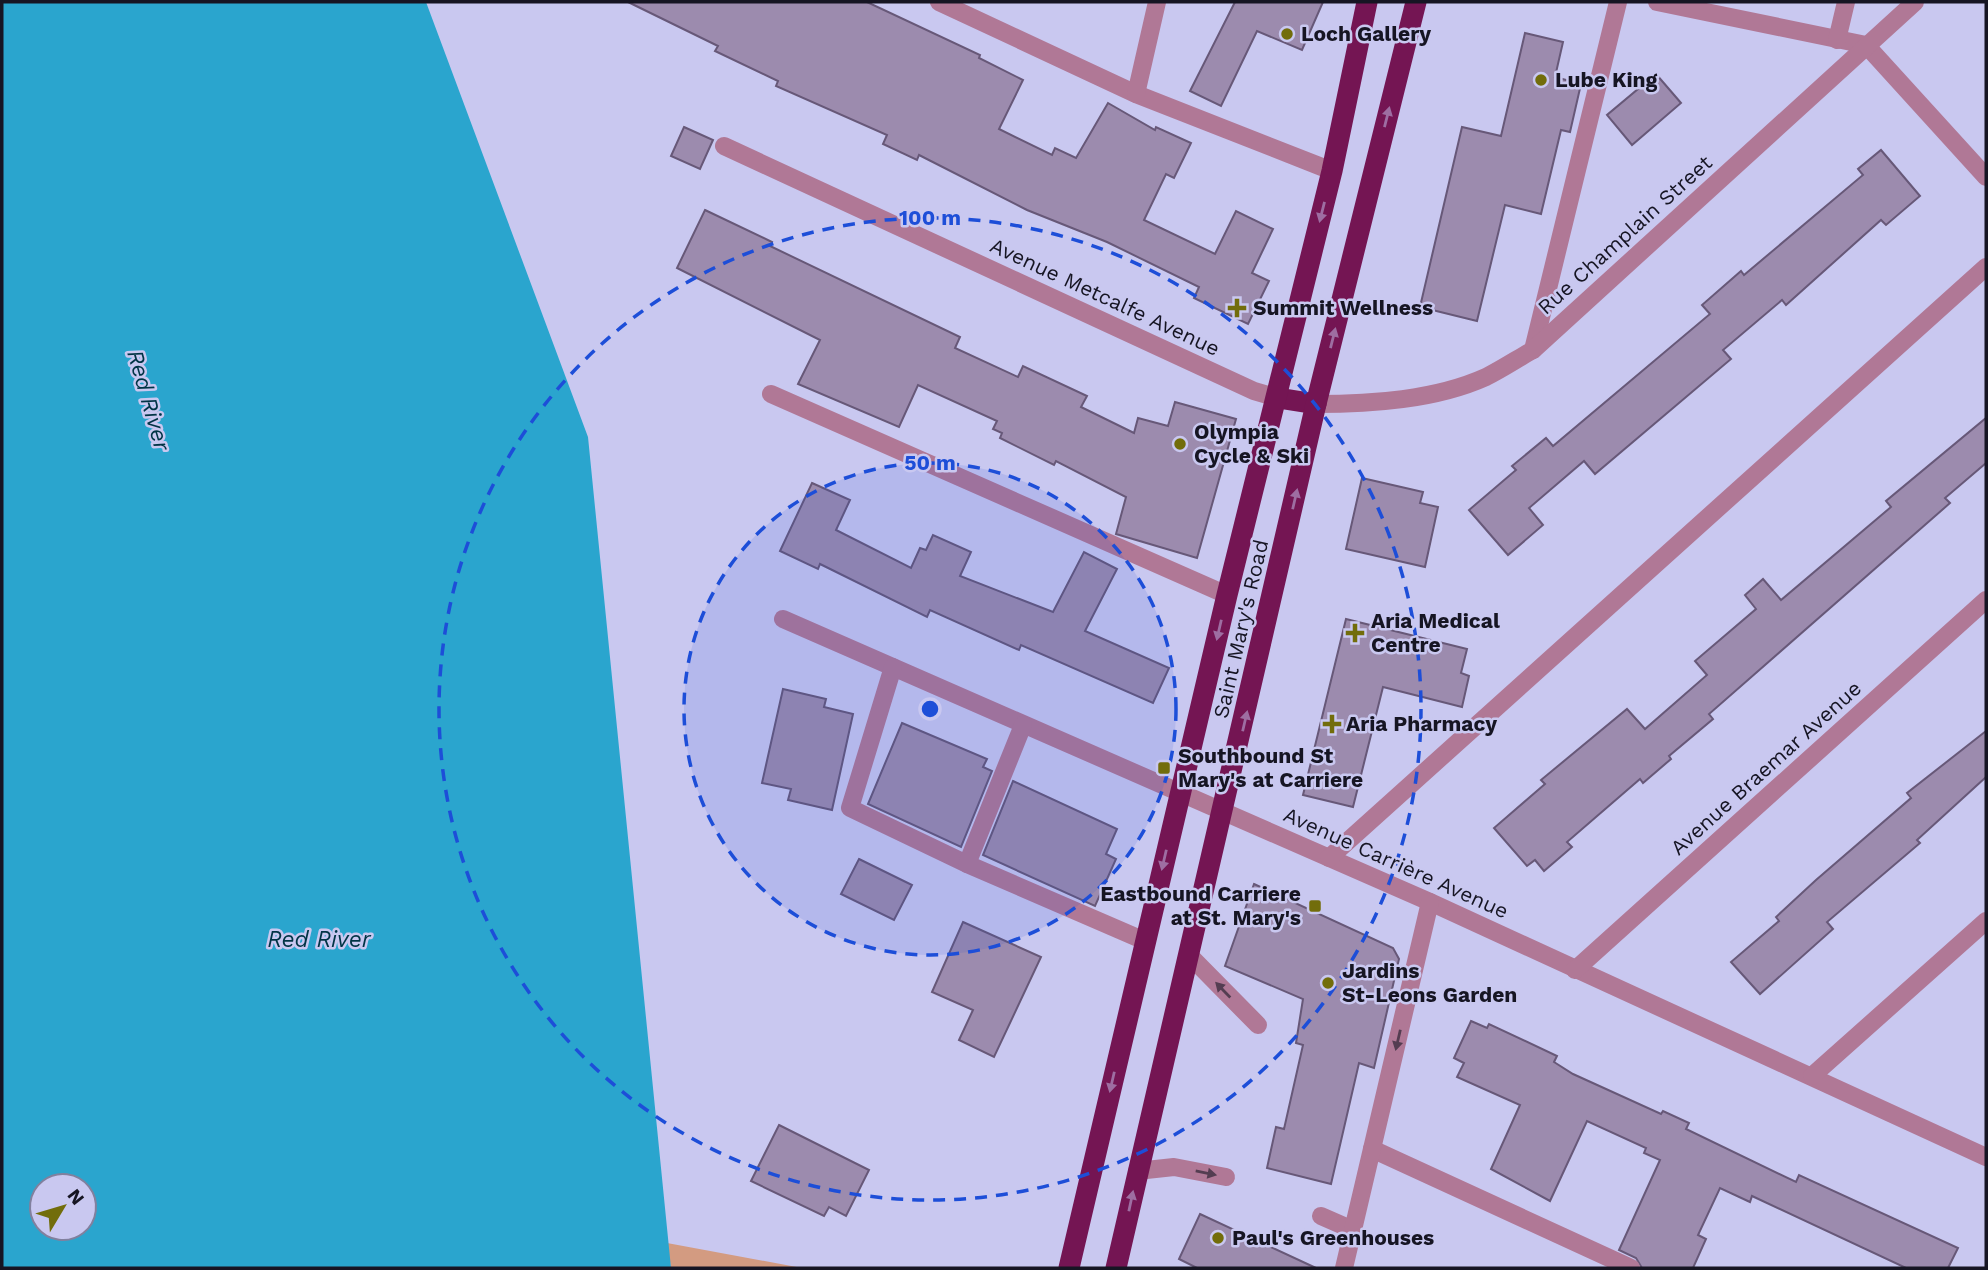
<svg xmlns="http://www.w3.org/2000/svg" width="1988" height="1270" font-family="'Work Sans',sans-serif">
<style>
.green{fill:#d39b81}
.water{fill:#2aa5ce;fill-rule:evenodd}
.building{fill:#9c8bae;stroke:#675878;stroke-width:2}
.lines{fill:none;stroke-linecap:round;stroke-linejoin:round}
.minor{stroke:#b07896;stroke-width:18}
.highway{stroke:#741553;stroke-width:21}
.oneway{fill:#9e6ea2}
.oneway2{fill:#543d51}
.ring{fill:none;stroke:#1d4ed8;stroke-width:3.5;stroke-dasharray:12 9}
.poi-dot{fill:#726d0b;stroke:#c9c8f0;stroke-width:2.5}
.labels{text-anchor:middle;stroke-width:5;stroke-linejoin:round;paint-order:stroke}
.poi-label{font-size:21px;font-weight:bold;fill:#161523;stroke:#c9c8f0;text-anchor:start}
.street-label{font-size:21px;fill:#161523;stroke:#c9c8f0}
.water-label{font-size:23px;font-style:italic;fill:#003445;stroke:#c9c8f0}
.centre{fill:#1d4ed8;stroke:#c9c8f0;stroke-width:3.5}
.ring-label{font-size:21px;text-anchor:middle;font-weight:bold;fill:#1d4ed8;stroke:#c9c8f0;stroke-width:5;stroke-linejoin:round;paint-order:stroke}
</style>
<rect width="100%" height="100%" fill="#c9c8f0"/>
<polygon class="green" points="667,1243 802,1268 671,1268"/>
<path class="water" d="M2,2H426L588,437L671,1268H2ZM42,1186H84V1228H42Z"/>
<g class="building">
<polygon points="628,2 867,2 980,55 979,58 1023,80 999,129 1052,155 1055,148 1076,158 1108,103 1155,130 1156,127 1191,143 1174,178 1166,174 1144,220 1215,254 1236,211 1273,229 1252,273 1269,281 1248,324 1194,298 1199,287 1107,242 1027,210 919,155 917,160 883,144 887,135 776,86 778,81 715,51 718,46"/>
<polygon points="1235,2 1323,2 1302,50 1257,31 1221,106 1190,91"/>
<polygon points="1525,33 1563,42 1555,77 1581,84 1570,132 1561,130 1541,214 1505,205 1477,321 1420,307 1462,127 1501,136"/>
<polygon points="1656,74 1681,103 1632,145 1607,115"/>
<polygon points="684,127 713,140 700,169 671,156"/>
<polygon points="1881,150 1920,196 1886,225 1881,220 1786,305 1782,300 1723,350 1731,359 1595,474 1584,461 1529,508 1543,525 1508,555 1469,510 1516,470 1512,466 1546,438 1553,446 1710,314 1702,305 1741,271 1744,275 1863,175 1858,169"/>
<polygon points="705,210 772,242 770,246 960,337 955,348 1018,377 1023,366 1087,396 1081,407 1134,433 1138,418 1168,426 1175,402 1236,419 1197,558 1116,534 1126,497 1056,461 1054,465 1000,438 1002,433 993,429 997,421 918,385 899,427 798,384 820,340 677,268"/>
<polygon points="1986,418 1986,463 1945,498 1950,503 1709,714 1713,719 1669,756 1671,759 1643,783 1640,779 1567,842 1572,847 1544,871 1535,860 1527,866 1494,828 1545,784 1541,780 1627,709 1645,729 1707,675 1695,661 1756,609 1745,595 1763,579 1781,600 1891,507 1886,501"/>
<polygon points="1362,478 1423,492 1420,503 1438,507 1425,567 1346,549"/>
<polygon points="812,483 850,500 836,530 911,568 920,548 926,550 933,535 971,552 960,576 1053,612 1084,552 1117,569 1085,631 1169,668 1153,703 1021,645 1019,650 930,610 927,617 820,564 818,569 780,551"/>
<polygon points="1346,619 1467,649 1461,673 1469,676 1462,707 1383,687 1353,807 1303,795"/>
<polygon points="783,689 826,699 824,707 853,714 832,810 788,800 791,789 762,783"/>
<polygon points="902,723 987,759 983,767 992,771 961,847 868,804"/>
<polygon points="1986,731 1986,777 1917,840 1920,843 1827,922 1833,929 1760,994 1731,962 1779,921 1776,917 1816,880 1911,798 1907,793"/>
<polygon points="1013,781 1117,829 1106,854 1116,859 1095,906 983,855"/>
<polygon points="859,859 912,885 894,920 841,894"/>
<polygon points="1254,884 1393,948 1399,959 1374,1068 1359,1063 1331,1184 1267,1168 1276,1127 1284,1129 1303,1045 1296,1043 1303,999 1225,966"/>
<polygon points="963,922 1041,957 994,1057 959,1040 973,1010 932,992"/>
<polygon points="1471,1021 1487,1028 1489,1024 1557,1056 1554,1062 1573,1074 1661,1114 1663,1111 1689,1123 1686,1129 1796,1182 1799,1175 1958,1248 1948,1268 1906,1268 1752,1196 1750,1202 1720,1188 1698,1235 1706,1239 1693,1268 1642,1268 1636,1258 1619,1250 1660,1160 1644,1153 1646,1148 1587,1121 1550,1201 1491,1169 1520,1105 1457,1077 1464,1063 1454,1058"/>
<polygon points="779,1125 869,1170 846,1216 829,1207 824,1216 751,1181"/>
<polygon points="1200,1214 1316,1268 1197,1268 1179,1259"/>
</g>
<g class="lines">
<g class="minor">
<polyline points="939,2 1136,94 1332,171"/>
<polyline points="1657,2 1866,45 1986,177"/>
<polyline points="1837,40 1846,2"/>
<polyline points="1136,94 1157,2"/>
<polyline points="724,146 1254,391 1278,398"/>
<polyline points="1533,350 1618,2"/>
<polyline points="771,394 1227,595"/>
<path d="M1316,404C1371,404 1435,400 1486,377C1502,369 1517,359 1533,350L1915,2"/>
<polyline points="783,619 1430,902 1986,1157"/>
<polyline points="893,667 850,808 967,864"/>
<polyline points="1023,725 967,864 1145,941"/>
<polyline points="1329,858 1986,267"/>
<polyline points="1189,955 1258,1025"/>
<polyline points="1575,970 1986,600"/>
<polyline points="1812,1076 1986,921"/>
<polyline points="1372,1149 1631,1268"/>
<polyline points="1137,1171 1174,1167 1226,1177"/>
<polyline points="1321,1216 1353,1230"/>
<polyline points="1344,1268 1430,902"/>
</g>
<g class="highway">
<polyline points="1278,398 1316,404"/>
<polyline points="1069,1268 1227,595 1332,171 1367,2"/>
<polyline points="1116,1268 1316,404 1416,2"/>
</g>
</g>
<defs><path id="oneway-solid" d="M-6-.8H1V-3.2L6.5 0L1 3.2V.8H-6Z" transform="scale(1.75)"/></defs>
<g class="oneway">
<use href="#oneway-solid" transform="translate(1387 117) rotate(-76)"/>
<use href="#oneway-solid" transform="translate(1322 212) rotate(104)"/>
<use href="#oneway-solid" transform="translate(1333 338) rotate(-76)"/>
<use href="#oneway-solid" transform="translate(1295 499) rotate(-77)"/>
<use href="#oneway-solid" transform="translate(1219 630) rotate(103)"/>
<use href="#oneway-solid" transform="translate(1245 721) rotate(-77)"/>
<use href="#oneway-solid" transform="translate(1164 860) rotate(103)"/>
<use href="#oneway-solid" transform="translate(1112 1082) rotate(103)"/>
<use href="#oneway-solid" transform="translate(1131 1201) rotate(-78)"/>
</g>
<g class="oneway2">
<use href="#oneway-solid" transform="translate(1223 990) rotate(-134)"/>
<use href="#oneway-solid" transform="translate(1398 1040) rotate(103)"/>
<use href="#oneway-solid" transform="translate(1206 1173) rotate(11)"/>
</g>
<circle cx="930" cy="709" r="246" fill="#1d4ed8" fill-opacity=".12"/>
<g class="ring">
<circle cx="930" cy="709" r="246"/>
<circle cx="930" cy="709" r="491"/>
</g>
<g class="poi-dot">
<circle cx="1287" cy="34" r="7"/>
<circle cx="1541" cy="80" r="7"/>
<path d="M1233.5 297.5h7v7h7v7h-7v7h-7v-7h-7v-7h7z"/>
<circle cx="1180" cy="444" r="7"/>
<path d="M1351.5 622.5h7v7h7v7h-7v7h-7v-7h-7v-7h7z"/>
<path d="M1328.5 713.5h7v7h7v7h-7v7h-7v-7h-7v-7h7z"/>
<rect x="1157" y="761" width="14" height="14" rx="3.5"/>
<rect x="1308" y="899" width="14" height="14" rx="3.5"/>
<circle cx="1328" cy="983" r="7"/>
<circle cx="1218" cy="1238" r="7"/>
</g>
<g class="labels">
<g class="poi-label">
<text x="1301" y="41">Loch Gallery</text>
<text x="1555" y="87">Lube King</text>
<text x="1253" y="315">Summit Wellness</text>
<text x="1194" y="439">Olympia<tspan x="1194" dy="24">Cycle &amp; Ski</tspan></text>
<text x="1371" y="628">Aria Medical<tspan x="1371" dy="24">Centre</tspan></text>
<text x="1346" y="731">Aria Pharmacy</text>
<text x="1178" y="763">Southbound St<tspan x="1178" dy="24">Mary's at Carriere</tspan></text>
<text x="1301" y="901" text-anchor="end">Eastbound Carriere<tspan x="1301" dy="24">at St. Mary's</tspan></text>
<text x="1342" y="978">Jardins<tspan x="1342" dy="24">St-Leons Garden</tspan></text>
<text x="1232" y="1245">Paul's Greenhouses</text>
</g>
<g class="street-label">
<text transform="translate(1625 235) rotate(-42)" y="7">Rue Champlain Street</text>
<text transform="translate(1105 297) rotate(25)" y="7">Avenue Metcalfe Avenue</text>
<text transform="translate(1241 629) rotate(-77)" y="7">Saint Mary's Road</text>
<text transform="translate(1766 768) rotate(-42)" y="7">Avenue Braemar Avenue</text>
<text transform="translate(1396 863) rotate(24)" y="7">Avenue Carrière Avenue</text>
</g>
<g class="water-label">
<text transform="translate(149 400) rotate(74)" y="8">Red River</text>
<text x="319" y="947">Red River</text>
</g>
</g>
<circle cx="930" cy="709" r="10" class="centre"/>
<g class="ring-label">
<text x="930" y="225">100 m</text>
<text x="930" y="470">50 m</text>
</g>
<rect width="1988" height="1270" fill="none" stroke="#161523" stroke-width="7"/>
<g transform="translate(63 1207) rotate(52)"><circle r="33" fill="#c9c8f0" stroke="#81809e" stroke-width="2"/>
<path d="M0-5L12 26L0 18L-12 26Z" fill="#726d0b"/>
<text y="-10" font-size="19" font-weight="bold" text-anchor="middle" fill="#161523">N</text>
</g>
</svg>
